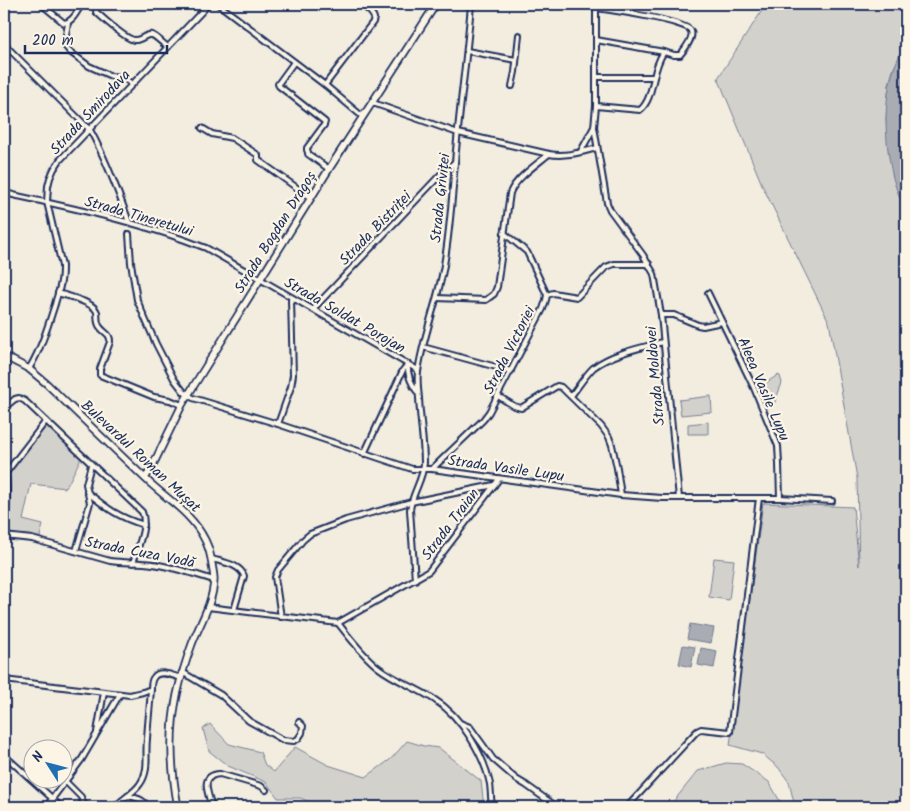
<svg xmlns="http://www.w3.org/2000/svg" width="910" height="811" font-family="Kalam,sans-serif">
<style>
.green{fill:#d3d1cc;stroke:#778095}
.water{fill:#a9acb3;stroke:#707a91}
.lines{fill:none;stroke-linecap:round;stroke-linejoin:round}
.street-casing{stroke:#1b2f5e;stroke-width:8}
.primary-casing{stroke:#1b2f5e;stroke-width:9}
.street{stroke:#fcf5e5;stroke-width:4}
.primary{stroke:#fcf5e5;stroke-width:5.5}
.labels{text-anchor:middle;stroke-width:4.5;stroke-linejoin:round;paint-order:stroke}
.street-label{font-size:15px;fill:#1b2f5e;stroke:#fcf5e5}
</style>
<rect width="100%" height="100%" fill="#f3ede0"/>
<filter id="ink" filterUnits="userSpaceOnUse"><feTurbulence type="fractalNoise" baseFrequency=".02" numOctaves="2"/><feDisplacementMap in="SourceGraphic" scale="10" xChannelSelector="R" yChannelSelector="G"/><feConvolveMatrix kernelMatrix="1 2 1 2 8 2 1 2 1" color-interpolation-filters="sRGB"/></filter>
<g filter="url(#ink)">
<g class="green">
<polygon points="799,4 906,4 906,44 902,51 893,70 889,84 886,118 887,135 894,178 906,214 906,807 795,807 789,782 778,767 762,754 730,745 763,503 853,507 859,566 857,478 829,322 763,187 718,78 765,6"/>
<polygon points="778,375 780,376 782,383 774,404 764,410 761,402 760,391 767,382"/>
<polygon points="711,396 712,412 681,415 679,400"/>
<polygon points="46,421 82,456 66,488 31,484 23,520 43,525 39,540 4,536 6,495 5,474"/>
<polygon points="708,422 708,434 688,434 688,424"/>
<polygon points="714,558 734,560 729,600 709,597"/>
<polygon points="210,724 229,744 260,752 265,765 274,772 295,747 328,765 366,777 391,759 407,741 424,746 439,748 481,781 484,807 362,807 356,803 345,807 323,807 300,798 278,798 266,782 228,766 209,751 203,729"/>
<polygon points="726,763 742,764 769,782 781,803 781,807 669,807 698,771"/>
</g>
<g class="water">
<path d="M906,44V214C902,202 896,190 893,178C883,135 881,82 906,44Z"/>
<polygon points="690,624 714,628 711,643 687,639"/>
<polygon points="683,645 695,647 691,667 679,664"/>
<polygon points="701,648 717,651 714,668 698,665"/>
</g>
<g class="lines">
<defs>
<g id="street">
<path d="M41,4L64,23C73,22 77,11 82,4"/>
<path d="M97,4L96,12C104,19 125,39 134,40C141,41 146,33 152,35C157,37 163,44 168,47"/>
<polyline points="218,4 325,85 363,117"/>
<polyline points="596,4 596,106 594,127 607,203 610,210 643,255 654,274 661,315 679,498"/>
<path d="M596,8C610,10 688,21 691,31C694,38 684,50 680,55H674L664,52C651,69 655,98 640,110L596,106"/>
<polyline points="68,23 65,41 65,46 70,52 89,66 111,76 123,77 132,84"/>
<polyline points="596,40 664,52"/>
<path d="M4,44L90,130C106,159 118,191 129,222"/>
<polyline points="467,51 516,60"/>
<polyline points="294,62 278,84 279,86 325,122 324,125 307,148 307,150 308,152 308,154 329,169"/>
<polyline points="596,77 653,77"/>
<path d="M325,85L373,22L374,18C372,11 365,8 360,4"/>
<polyline points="512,86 515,72 519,35"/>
<path d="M373,103L458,133L549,154C566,157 581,152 597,148"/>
<polyline points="202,128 212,134 232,138 258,155 258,160 311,198"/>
<polyline points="581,151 594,127"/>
<path d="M4,193C72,208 141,222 206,248L418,370"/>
<polyline points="129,234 131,263 137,300 156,344 174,379 184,392 193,398 278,424 412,469 432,469 621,495 662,498 780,498 832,501"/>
<path d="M58,293C67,296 94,302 97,312C98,317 96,322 100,327C104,333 111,334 110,342L100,369V375L154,397L170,400L182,405"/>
<polyline points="708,293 754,388 778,446 779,464 780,498"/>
<polyline points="547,295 553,293 577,297 606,267 614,264 649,264"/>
<path d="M437,298L486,300L494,294L497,287L510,193C516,178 536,165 549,154"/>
<polyline points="314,310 316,306 441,174 455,162"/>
<polyline points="661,315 674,315 698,325 703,326 722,322"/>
<polyline points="423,347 511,371"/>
<path d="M408,365C407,374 412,386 418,393"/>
<path d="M29,369C41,349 48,326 55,304C57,296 60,289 61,281C62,276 62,271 62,266L47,202L48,186L50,178L54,169L60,160L209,4"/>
<polyline points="498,396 514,406 521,408 557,386 561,387 601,426 609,437 612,445 617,468 621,495"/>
<path d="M571,396C578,387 585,376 593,368C610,354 643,347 663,342"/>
<path d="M4,408L15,399L19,398L25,401L142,512C148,525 137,549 133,563"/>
<polyline points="278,424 291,387 293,375 291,300 292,298"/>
<polyline points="364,454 403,370 408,364"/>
<path d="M4,468C10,484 5,518 4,536"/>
<polyline points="432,469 483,420 489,412 543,309 546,300 547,295 527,252 504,233"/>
<polyline points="5,474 46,421"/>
<path d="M87,492C108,509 118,517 144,525"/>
<path d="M4,536L32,539L110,561C124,563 138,562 153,564C173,567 194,574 214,580"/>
<polyline points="76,551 90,503 86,484 91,465"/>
<path d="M212,559C222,562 240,564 244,576L234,610"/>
<path d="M415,580L410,510C412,493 423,480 424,463C424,442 420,420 419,398C418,390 417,381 418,372C423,336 438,301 444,265C450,231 452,197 455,163C459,110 467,57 471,4"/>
<path d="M208,607L338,623C349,637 364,657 379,668C396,681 417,688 435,700C461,716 484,755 490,784C491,792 491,800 492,807"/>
<polyline points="281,617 275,577 278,570 303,540 310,534 346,520 411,502 494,485"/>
<polyline points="338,623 429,571 499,479"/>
<polyline points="182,672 221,695 249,721 283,740 294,741 298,739 302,733 303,726 299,722"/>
<path d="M4,680L130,695L143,692L151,689C151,685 152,679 154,677C159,669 174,676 181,678"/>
<polyline points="460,723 470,727 493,759 516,779 526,785 557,807"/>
<polyline points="97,732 104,692"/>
<polyline points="4,755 53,799 60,807"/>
<polyline points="66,782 81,797 85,807"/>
<path d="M128,796C136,798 144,799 147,807"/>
<polyline points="46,807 82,759 120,694"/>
<path d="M115,807C123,798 134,793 140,784C150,770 145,755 147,739C148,722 150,705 151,689"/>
<path d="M212,807C208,793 199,775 220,774L261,786L266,790"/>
<polyline points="627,807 697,731 701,729 730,732 759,498"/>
</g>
<g id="primary">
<path d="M4,356L29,369L47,384C81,417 115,450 150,483C170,501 193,515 205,540C209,548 211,556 212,565C213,570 214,575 214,580C213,603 200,623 192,644C186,660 181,677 177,695C169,732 171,770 178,807"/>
<polyline points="145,478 150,471 182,405 193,387 329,169 436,4"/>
</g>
</defs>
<use href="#street" class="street-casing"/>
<use href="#primary" class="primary-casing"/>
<use href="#street" class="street"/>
<use href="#primary" class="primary"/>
</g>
</g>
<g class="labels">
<g class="street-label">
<text transform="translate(90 112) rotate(-47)" y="5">Strada Smirodava</text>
<text transform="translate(440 198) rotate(-84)" y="5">Strada Griviței</text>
<text transform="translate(139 216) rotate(16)" y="5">Strada Tineretului</text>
<text transform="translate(375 228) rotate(-46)" y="5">Strada Bistriței</text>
<text transform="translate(275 232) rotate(-58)" y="5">Strada Bogdan Dragoș</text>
<text transform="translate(345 315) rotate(30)" y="5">Strada Soldat Porojan</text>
<text transform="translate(509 350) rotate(-63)" y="5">Strada Victoriei</text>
<text transform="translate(655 376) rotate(-95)" y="5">Strada Moldovei</text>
<text transform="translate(764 389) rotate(67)" y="5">Aleea Vasile Lupu</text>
<text transform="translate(141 456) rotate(43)" y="5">Bulevardul Roman Mușat</text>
<text transform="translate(506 468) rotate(8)" y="5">Strada Vasile Lupu</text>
<text transform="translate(450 524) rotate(-53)" y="5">Strada Traian</text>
<text transform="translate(140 552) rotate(11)" y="5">Strada Cuza Vodă</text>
</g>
</g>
<rect width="910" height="811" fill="none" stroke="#fcf5e5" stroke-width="20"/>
<rect x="10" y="10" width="890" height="791" fill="none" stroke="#1b2f5e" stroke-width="2" filter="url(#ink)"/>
<g transform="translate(48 764) rotate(306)"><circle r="24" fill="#fcf5e5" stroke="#a2a6af"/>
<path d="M0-4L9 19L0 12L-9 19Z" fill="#1f6fb2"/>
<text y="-8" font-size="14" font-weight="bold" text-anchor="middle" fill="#1b2f5e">N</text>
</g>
<path d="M25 45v8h142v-8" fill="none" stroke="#1b2f5e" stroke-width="2.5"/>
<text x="32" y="45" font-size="15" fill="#1b2f5e" stroke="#fcf5e5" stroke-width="4" paint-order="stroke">200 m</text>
</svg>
